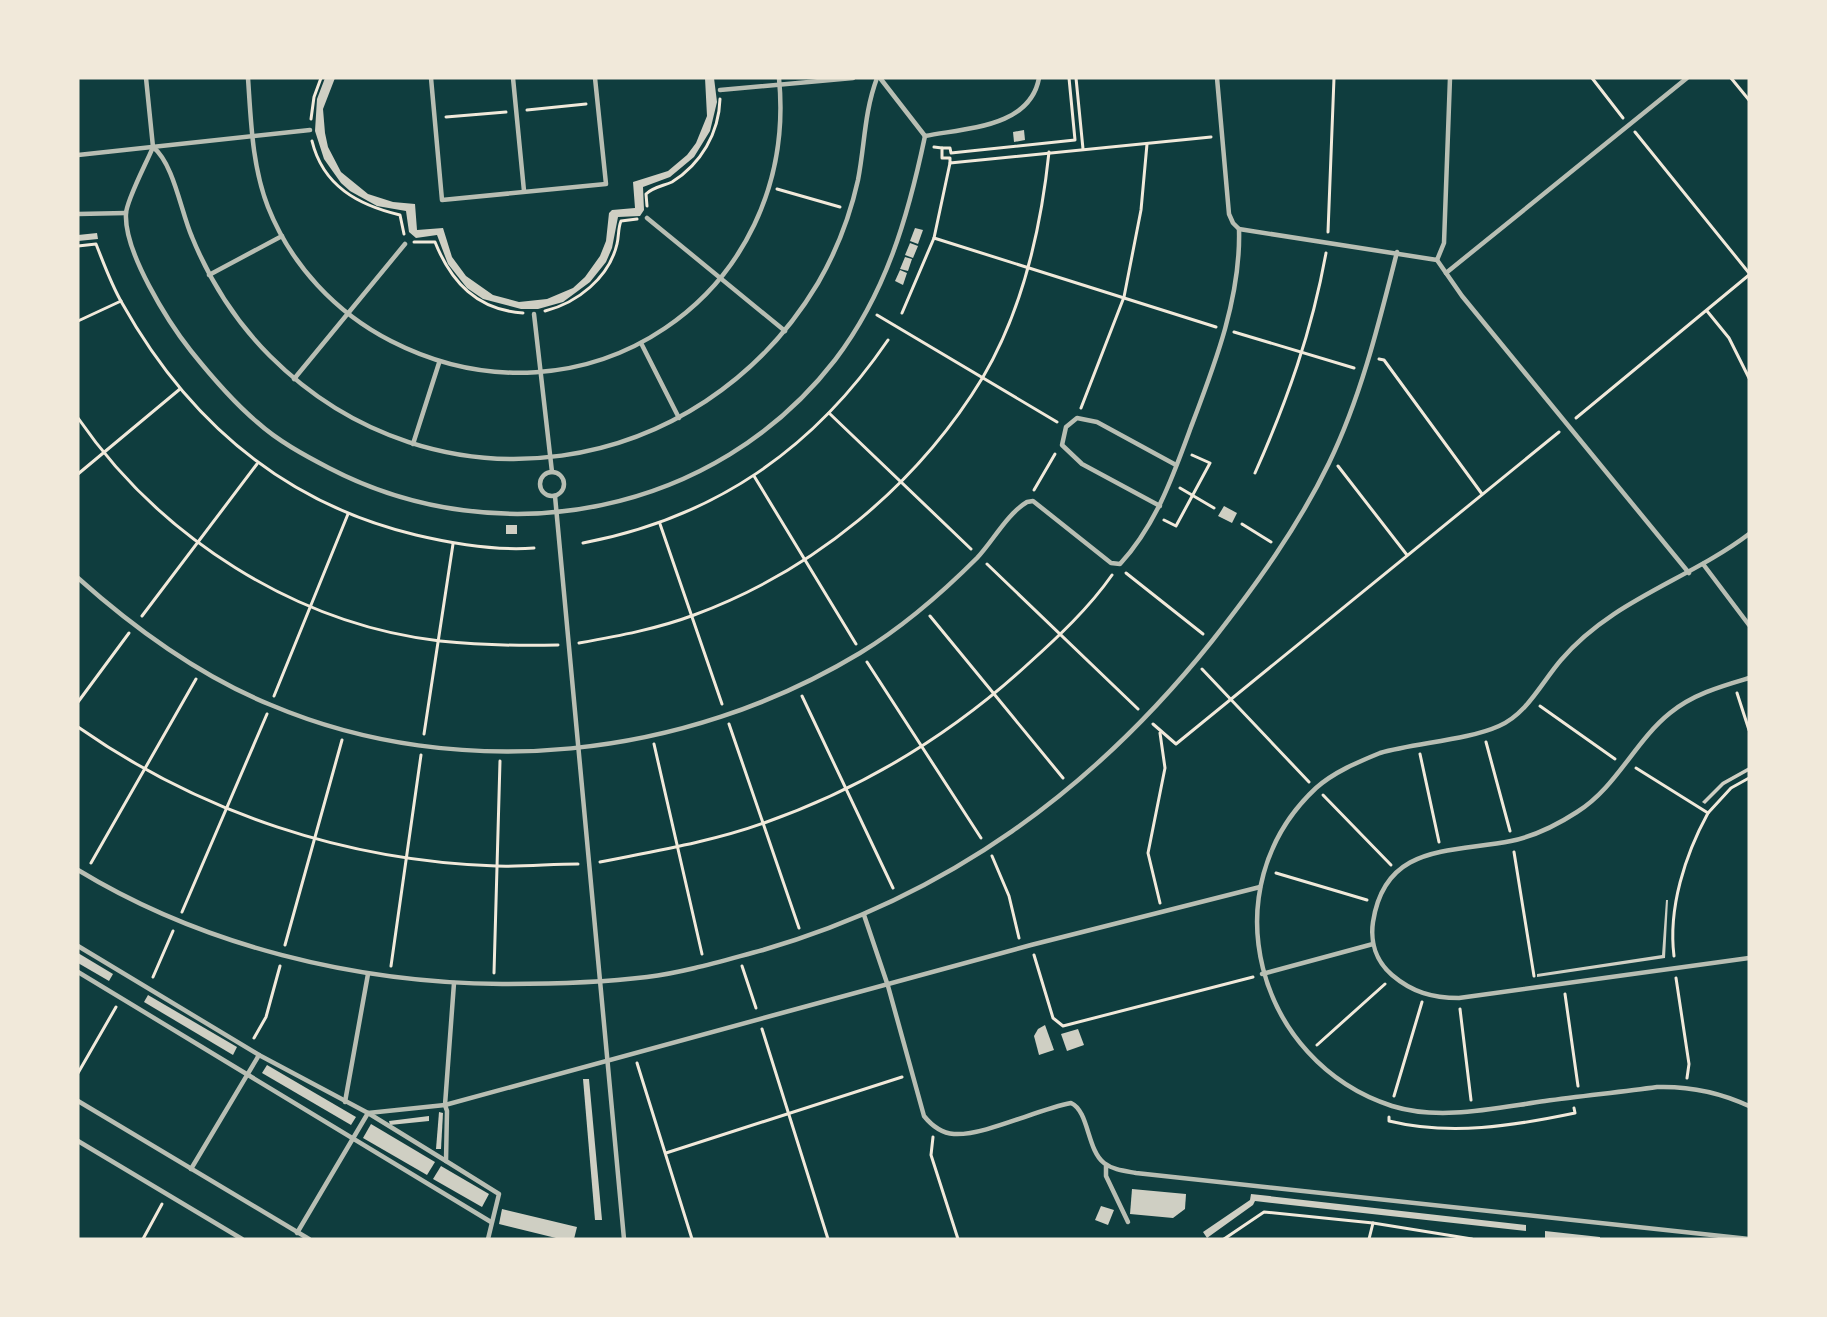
<svg xmlns="http://www.w3.org/2000/svg" width="1827" height="1317" font-family="Figtree,sans-serif">
<style>
.building{fill:#cfcfc3}
.lines{fill:none;stroke-linecap:round;stroke-linejoin:round}
.path{stroke:#f1e9da;stroke-width:3}
.service{stroke:#b8beb3;stroke-width:4.5}
</style>
<rect width="100%" height="100%" fill="#0f3d3e"/>
<g class="building">
<polygon points="325,78 335,78 323,109 325,133 328,147 341,172 368,194 393,202 415,204 417,230 443,228 452,257 466,276 493,295 519,302 547,299 573,288 585,277 600,256 606,241 609,213 612,210 635,208 633,182 668,171 687,155 696,143 707,116 705,78 714,78 717,102 710,131 694,157 670,177 643,187 644,210 640,216 618,217 612,248 606,262 590,282 563,302 538,309 521,309 483,299 467,288 448,264 437,235 416,238 409,232 406,211 377,206 350,191 341,183 324,159 315,131 317,99"/>
<polygon points="1024,130 1025,140 1014,142 1013,132"/>
<polygon points="915,228 923,230 918,244 910,241"/>
<polygon points="97,233 98,239 78,241 78,235"/>
<polygon points="910,243 918,246 913,258 905,255"/>
<polygon points="905,257 912,259 908,271 900,269"/>
<polygon points="900,270 907,273 903,285 895,281"/>
<polygon points="1224,506 1237,513 1232,523 1218,516"/>
<rect x="506" y="525" width="11" height="9"/>
<polygon points="1749,767 1749,771 1724,785 1705,804 1702,802 1722,782"/>
<polygon points="1666,900 1668,900 1665,958 1537,977 1537,974 1662,955"/>
<polygon points="78,953 113,974 109,981 78,963"/>
<polygon points="148,995 237,1047 233,1055 144,1002"/>
<polygon points="1045,1025 1054,1050 1039,1055 1034,1036 1038,1029"/>
<polygon points="1078,1029 1084,1045 1067,1051 1061,1034"/>
<polygon points="267,1065 356,1117 351,1125 262,1073"/>
<polygon points="583,1079 589,1079 602,1220 595,1220"/>
<polygon points="439,1112 443,1113 441,1149 436,1149"/>
<polygon points="429,1116 429,1121 390,1125 389,1121"/>
<polygon points="371,1124 435,1162 427,1175 363,1138"/>
<polygon points="441,1166 489,1194 482,1207 433,1179"/>
<polygon points="1132,1189 1186,1194 1185,1209 1173,1218 1130,1214"/>
<polygon points="1251,1194 1526,1225 1526,1231 1255,1201 1253,1205 1207,1238 1203,1232 1250,1200"/>
<polygon points="1101,1206 1114,1210 1108,1225 1095,1220"/>
<polygon points="502,1209 577,1227 574,1239 560,1239 499,1224"/>
<polygon points="1545,1231 1600,1237 1600,1239 1545,1239"/>
</g>
<g class="lines">
<g class="path">
<polyline points="1076,78 1083,149"/>
<polyline points="1592,78 1623,118"/>
<polyline points="1731,78 1749,100"/>
<polyline points="527,110 586,104"/>
<polyline points="446,117 506,112"/>
<polyline points="311,119 314,97 321,78"/>
<polyline points="1635,132 1749,273"/>
<path d="M312,141C323,186 358,205 400,215L404,234"/>
<polyline points="934,147 942,148 942,158 950,158 950,163 1211,137"/>
<polyline points="942,148 950,148 951,153 1075,140 1069,78"/>
<polyline points="777,189 840,207"/>
<path d="M647,206L646,194C653,187 663,186 672,182C701,164 719,133 720,99"/>
<polyline points="1328,232 1334,78"/>
<polyline points="934,238 1216,327"/>
<path d="M414,242H435C451,282 477,310 523,313"/>
<path d="M78,246L96,244C104,264 111,284 122,303C188,421 283,503 416,535C454,544 495,551 534,548"/>
<path d="M545,311C577,303 609,278 617,244C619,236 618,228 621,221L637,219"/>
<polyline points="1707,311 1729,338 1749,378"/>
<polyline points="902,313 934,238 950,163"/>
<polyline points="877,315 1057,422"/>
<polyline points="78,321 121,301"/>
<polyline points="1234,332 1354,368"/>
<polyline points="1379,359 1384,360 1482,494"/>
<polyline points="1081,408 1124,297 1141,210 1147,144"/>
<polyline points="829,413 971,549"/>
<path d="M78,418C160,537 295,624 440,641C479,645 518,646 558,645"/>
<polyline points="1576,418 1749,275"/>
<polyline points="1338,466 1407,555"/>
<path d="M1255,473C1287,401 1312,331 1326,253"/>
<polyline points="78,474 180,389"/>
<polyline points="754,476 856,644"/>
<polyline points="1180,488 1214,508"/>
<polyline points="1034,490 1055,454"/>
<polyline points="1164,520 1176,526 1210,463 1192,455"/>
<polyline points="660,524 722,704"/>
<polyline points="1242,524 1271,542"/>
<path d="M583,543C714,518 813,450 888,340"/>
<polyline points="987,564 1138,709"/>
<polyline points="1126,573 1203,634"/>
<polyline points="142,616 257,464"/>
<polyline points="930,616 1063,778"/>
<path d="M579,643C618,636 657,629 694,615C813,571 917,486 983,377C1023,309 1041,229 1049,152"/>
<polyline points="867,662 981,838"/>
<polyline points="1202,669 1309,782"/>
<polyline points="1737,693 1749,730"/>
<polyline points="274,696 348,514"/>
<polyline points="802,696 893,888"/>
<polyline points="78,702 129,633"/>
<polyline points="1540,706 1615,759"/>
<polyline points="729,724 799,928"/>
<polyline points="1153,724 1176,744 1559,432"/>
<path d="M78,727C201,813 346,861 496,866C523,867 551,864 578,864"/>
<polyline points="1160,733 1165,768 1148,853 1160,903"/>
<polyline points="424,734 453,544"/>
<polyline points="1486,742 1510,831"/>
<polyline points="654,744 702,954"/>
<polyline points="1420,754 1439,842"/>
<path d="M1636,768L1708,813C1685,855 1668,908 1674,956"/>
<polyline points="1323,795 1391,865"/>
<polyline points="1708,813 1731,788 1749,778"/>
<polyline points="1514,852 1534,976"/>
<polyline points="992,856 1009,896 1019,938"/>
<path d="M600,862C655,851 711,842 764,823C863,788 951,735 1028,664C1058,637 1089,608 1112,575"/>
<polyline points="91,863 196,679"/>
<polyline points="1276,873 1367,900"/>
<polyline points="182,912 267,714"/>
<polyline points="285,945 342,740"/>
<polyline points="1034,955 1053,1018 1063,1026 1253,977"/>
<polyline points="391,966 421,755"/>
<polyline points="742,966 756,1008"/>
<polyline points="494,973 500,761"/>
<polyline points="153,977 173,931"/>
<polyline points="1676,978 1689,1064 1687,1078"/>
<polyline points="1565,994 1578,1086"/>
<polyline points="1460,1009 1471,1100"/>
<polyline points="762,1029 828,1239"/>
<polyline points="254,1038 266,1017 280,966"/>
<polyline points="1317,1045 1385,984"/>
<polyline points="637,1063 692,1239"/>
<polyline points="78,1073 116,1007"/>
<polyline points="1394,1096 1422,1002"/>
<path d="M1389,1117V1121C1450,1136 1513,1126 1575,1113L1574,1108"/>
<polyline points="933,1137 931,1155 958,1239"/>
<polyline points="666,1153 902,1077"/>
<polyline points="143,1239 162,1204"/>
<polyline points="1224,1239 1264,1212 1373,1223 1472,1239"/>
<polyline points="1369,1239 1373,1223"/>
</g>
<g class="service">
<path d="M146,78L153,147C174,164 181,212 192,237C210,281 236,322 270,356C435,521 700,481 818,283C836,252 850,216 858,180C865,144 864,113 877,78"/>
<path d="M248,78C251,121 252,166 268,207C291,265 336,313 391,341C584,440 800,295 779,78"/>
<polyline points="431,78 442,200 606,184 595,78"/>
<polyline points="513,78 524,191"/>
<polyline points="880,78 925,136"/>
<polyline points="720,90 853,78"/>
<path d="M925,136C965,128 1030,128 1039,78"/>
<path d="M153,147C147,162 126,201 126,214C124,252 168,322 191,351C211,376 232,401 257,422C278,441 304,455 329,468C500,557 716,514 835,360C886,293 908,217 925,136"/>
<polyline points="78,155 310,130"/>
<polyline points="78,214 126,213"/>
<polyline points="647,218 785,331"/>
<polyline points="1239,229 1437,260 1444,243 1450,78"/>
<polyline points="1437,260 1462,296 1689,573"/>
<polyline points="1446,273 1687,78"/>
<polyline points="209,275 282,236"/>
<polyline points="534,314 552,472"/>
<polyline points="641,343 679,418"/>
<polyline points="294,379 405,244"/>
<polyline points="413,444 439,363"/>
<circle cx="552" cy="484" r="12"/>
<polyline points="555,496 624,1239"/>
<polyline points="1160,506 1082,464 1062,445 1066,427 1077,418 1097,422 1176,465"/>
<path d="M1749,534C1688,580 1612,600 1561,660C1542,682 1527,714 1499,726C1468,740 1415,743 1380,753C1358,762 1334,772 1316,788C1209,888 1256,1062 1392,1106C1440,1121 1495,1108 1545,1101C1582,1096 1620,1092 1657,1087C1690,1086 1719,1092 1749,1106"/>
<polyline points="1703,564 1749,625"/>
<path d="M78,578C135,629 200,676 271,705C460,785 686,758 860,653C903,627 942,593 977,558C993,541 1007,514 1027,502L1033,501L1111,563L1120,564C1156,525 1173,476 1191,427C1215,364 1241,297 1239,229L1233,223L1229,214L1217,78"/>
<path d="M1749,678C1722,686 1693,694 1670,713C1635,741 1616,788 1577,812C1557,825 1535,836 1511,841C1451,853 1385,843 1373,922C1370,942 1376,961 1392,975C1412,992 1432,998 1459,998L1749,958"/>
<path d="M78,870C203,946 356,983 502,984C550,984 598,983 647,977C686,972 725,960 763,950C948,896 1093,790 1212,641C1256,585 1298,527 1329,463C1361,397 1379,323 1397,252"/>
<path d="M864,915L888,986L924,1116C932,1126 941,1133 954,1134C984,1136 1038,1109 1071,1103C1089,1111 1087,1150 1104,1163C1113,1170 1125,1171 1136,1173L1749,1239"/>
<polyline points="78,946 259,1055 368,1113 446,1161"/>
<polyline points="78,972 491,1222"/>
<polyline points="1262,974 1373,944"/>
<polyline points="454,983 445,1105 447,1111 446,1161 499,1194 488,1239"/>
<polyline points="78,1101 309,1239"/>
<polyline points="345,1102 368,974"/>
<polyline points="368,1113 445,1105 1031,945 1260,887"/>
<polyline points="78,1141 242,1239"/>
<polyline points="1106,1165 1106,1176 1128,1222"/>
<polyline points="191,1169 259,1055"/>
<polyline points="297,1233 368,1113"/>
</g>
</g>
<rect width="1827" height="1317" fill="none" stroke="#f1e9da" stroke-width="159"/>
</svg>
